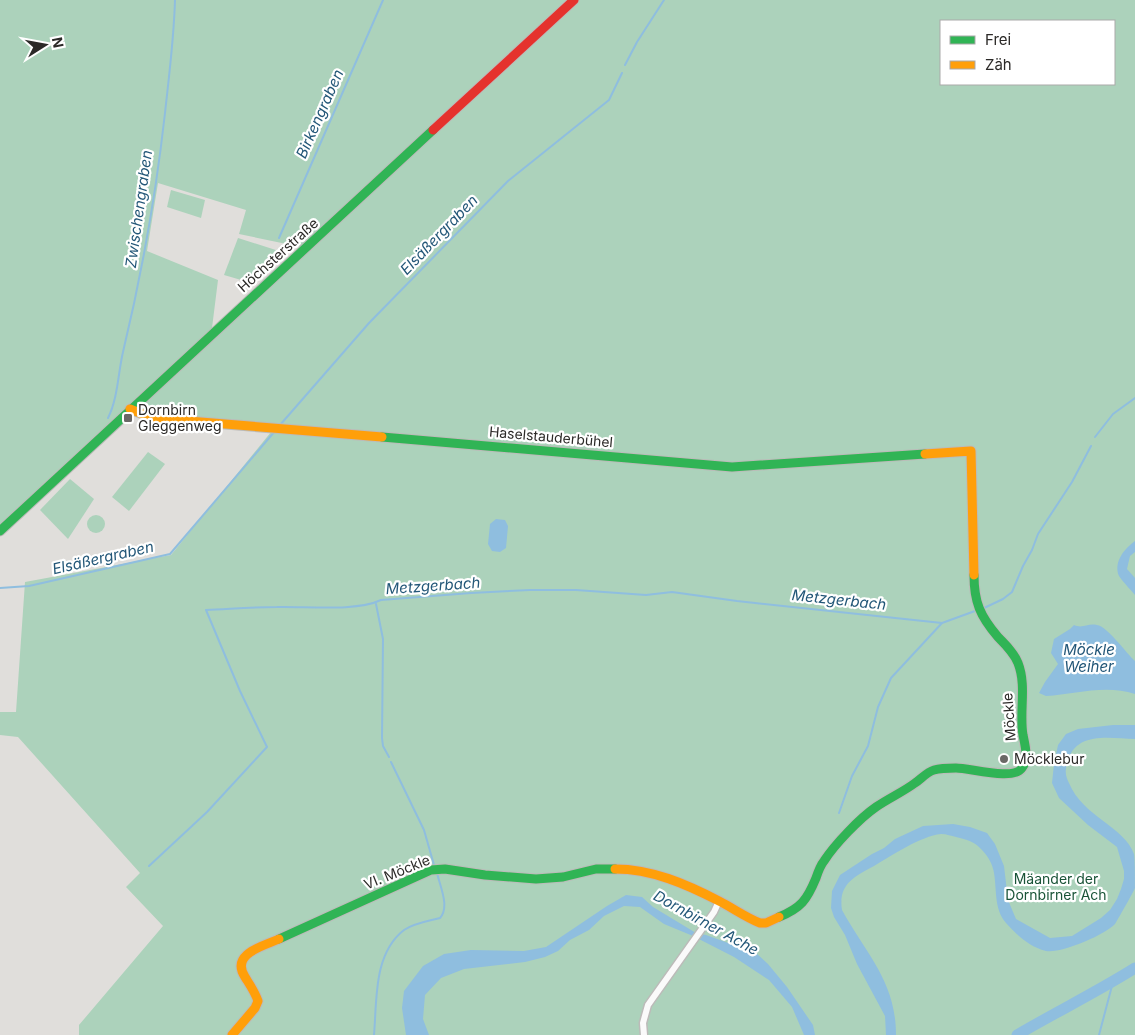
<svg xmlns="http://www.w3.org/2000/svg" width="1135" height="1035" font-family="Inter,sans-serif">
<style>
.green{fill:#acd2bb;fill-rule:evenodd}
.water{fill:#8fbedf}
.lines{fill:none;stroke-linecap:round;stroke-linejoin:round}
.stream{stroke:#8fbedf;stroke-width:2}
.river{stroke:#8fbedf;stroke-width:11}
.street-casing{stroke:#bcbbb9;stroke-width:9}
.fast-casing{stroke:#bcbbb9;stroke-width:11}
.slow-casing{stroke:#bcbbb9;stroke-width:11}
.jam-casing{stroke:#bcbbb9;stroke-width:11}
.street{stroke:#fafafa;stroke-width:6}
.fast{stroke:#30b455;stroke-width:9}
.slow{stroke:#ff9f0a;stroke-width:9}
.jam{stroke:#e5322d;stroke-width:9}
.poi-dot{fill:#6a6866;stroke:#fff;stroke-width:2}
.labels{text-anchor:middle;stroke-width:4.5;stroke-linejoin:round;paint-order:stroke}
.street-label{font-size:14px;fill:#2b2927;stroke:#fff}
.poi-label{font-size:14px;fill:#2b2927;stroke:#fff;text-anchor:start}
.park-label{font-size:14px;fill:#195337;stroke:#fff}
.water-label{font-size:15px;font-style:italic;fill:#235778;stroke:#fff}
</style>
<rect width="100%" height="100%" fill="#e0dedb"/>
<g class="green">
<polygon points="0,0 569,0 301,247 239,234 246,210 158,183 147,251 218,280 212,328 0,524"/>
<path d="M577,0H1135V1035H79V1025L163,926L126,887L140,873L18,737L0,735V712H16L25,582L171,555L271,432L153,416L135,408ZM941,21H1114V84H941Z"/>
<polygon points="171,190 205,200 201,218 167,207"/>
<polygon points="238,238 282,252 248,282 224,275"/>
<polygon points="148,452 165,464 129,511 112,497"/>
<polygon points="70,479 94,499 68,539 40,510"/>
<circle cx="96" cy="524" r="9"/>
</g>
<g class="water">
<polygon points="496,519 505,520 508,526 506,548 500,552 492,551 488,544 490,524"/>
<path d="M1135,541V552L1130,556L1127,569L1135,578V595C1130,589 1123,582 1119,576C1113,562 1125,548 1135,541Z"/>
<path d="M1074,625C1083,629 1087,623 1097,625C1107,626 1126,653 1135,661V694C1106,684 1075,694 1046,696L1039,693L1045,682L1058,664L1051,653L1054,639L1070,629Z"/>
<path d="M1113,725H1135V739C1107,738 1071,730 1066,769C1065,774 1067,779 1069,783C1083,817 1124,826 1134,854C1135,860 1135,882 1135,888C1134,891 1117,921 1115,924C1105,935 1060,954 1046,951C1029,947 1017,935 1006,923C994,909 997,891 994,873C993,865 988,856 982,850C974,841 967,840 956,837C951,836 947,834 941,834C921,836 891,856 874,866C854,877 838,884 842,910C866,954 896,981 896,1035H886L885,1016L857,964L845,935L834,917L831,908L832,891L840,875L872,854L884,848L895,839L923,826L953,824L970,827L987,833L995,844L1004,866L1008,900L1016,919L1050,938L1072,936L1101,918L1110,910L1117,899L1121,889L1124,879V871L1117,847L1088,825L1059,798L1052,783L1054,764L1058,745L1066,734L1078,729Z"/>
<polygon points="626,895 642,897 653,907 696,933 706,935 756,953 768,964 787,987 813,1025 815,1035 804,1035 792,1007 769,980 734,957 693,936 664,924 640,907 624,906 604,916 589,930 570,940 558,951 545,957 525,962 464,969 441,978 425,995 423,1019 429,1035 406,1035 402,1008 404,991 423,966 444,954 471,950 524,951 546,947 607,906"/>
</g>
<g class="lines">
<g class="stream">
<polyline points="625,65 637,42 664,0"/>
<polyline points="279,238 383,0"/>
<path d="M108,418C118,398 118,373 123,352C142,273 156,194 165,113C169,76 174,38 175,0"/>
<polyline points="280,425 369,323 508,181 609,100 622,73"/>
<polyline points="1095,437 1113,414 1135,398"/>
<polyline points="0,588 29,586 170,554 275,431"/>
<polyline points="376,604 383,639 382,738 383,746 389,757"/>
<polyline points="982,609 1003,599 1012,592 1023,566 1032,550 1038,534 1072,482 1091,446"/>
<polyline points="391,762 424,830 434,865"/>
<polyline points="839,813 852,776 868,746 878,707 891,678 942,623"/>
<path d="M149,866L207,812L267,747L240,691L206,610C230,609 253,607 277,607C305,606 356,612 381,600L471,593L530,590H576L646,595L672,592L737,601L942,623L975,611"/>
<path d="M374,1035C377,1001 373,954 404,930C414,923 428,921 440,918C450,907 440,886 437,873"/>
<polyline points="1099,1035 1113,982"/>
</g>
<path class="river" d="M1017,1035C1056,1012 1097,992 1135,968"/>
<defs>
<polyline id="street" points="644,1035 643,1023 648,1005 714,912 719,901"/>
<g id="fast">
<polyline points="382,437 732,467 925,454"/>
<polyline points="0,531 433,130"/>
<path d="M779,917C801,908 807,900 816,878C818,872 820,866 824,861C835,844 860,818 876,807C889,798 903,792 915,783C921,779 927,772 934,770C941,768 949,768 956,768C970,768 1014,781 1022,768C1029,759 1025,745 1023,735C1019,712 1027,686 1018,663C1014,653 1006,645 998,637C980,616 974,602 974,575"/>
<polyline points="279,939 431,870 445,869 485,875 536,879 563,877 596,869 615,869"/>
</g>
<g id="slow">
<polyline points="130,409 150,417 176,420 382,437"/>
<polyline points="925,454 971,451 974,575"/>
<path d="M615,869C652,869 686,884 719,901C733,908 745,917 760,923H766L779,917"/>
<path d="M232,1035L255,1008L258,1001C255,992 250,985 245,977C230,954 263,946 279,939"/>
</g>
<polyline id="jam" points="433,130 574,0"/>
</defs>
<use href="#street" class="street-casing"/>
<use href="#fast" class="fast-casing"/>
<use href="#slow" class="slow-casing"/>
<use href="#jam" class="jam-casing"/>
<use href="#street" class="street"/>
<use href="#fast" class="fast"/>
<use href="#slow" class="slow"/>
<use href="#jam" class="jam"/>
</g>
<g class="poi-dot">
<rect x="123" y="413" width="10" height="10" rx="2.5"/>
<circle cx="1004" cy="759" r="5"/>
</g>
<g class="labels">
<g class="street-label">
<text transform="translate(278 255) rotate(-42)" y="5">Höchsterstraße</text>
<text transform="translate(551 437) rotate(5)" y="5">Haselstauderbühel</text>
<text transform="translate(1009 717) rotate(-94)" y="5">Möckle</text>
<text transform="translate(397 872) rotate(-22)" y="5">VI. Möckle</text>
</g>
<g class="poi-label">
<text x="138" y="415">Dornbirn<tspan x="138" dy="16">Gleggenweg</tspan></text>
<text x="1014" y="764">Möcklebur</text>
</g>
<g class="park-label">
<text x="1056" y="884">Mäander der<tspan x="1056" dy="16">Dornbirner Ach</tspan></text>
</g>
<g class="water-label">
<text transform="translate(320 114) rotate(-66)" y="5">Birkengraben</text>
<text transform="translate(139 209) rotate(-82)" y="5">Zwischengraben</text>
<text transform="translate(439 235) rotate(-46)" y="5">Elsäßergraben</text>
<text transform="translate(103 558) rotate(-13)" y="5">Elsäßergraben</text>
<text transform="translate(433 586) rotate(-4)" y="5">Metzgerbach</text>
<text transform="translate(839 600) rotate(6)" y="5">Metzgerbach</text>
<text x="1089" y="655">Möckle<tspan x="1089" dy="17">Weiher</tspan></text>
<text transform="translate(706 923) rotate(29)" y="5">Dornbirner Ache</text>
</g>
</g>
<rect x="940" y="20" width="175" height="65" fill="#ffffff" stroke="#aaa9a9"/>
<rect x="950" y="36" width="25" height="8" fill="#30b455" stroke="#aaa9a9"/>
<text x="985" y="45" font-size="15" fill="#2b2927">Frei</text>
<rect x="950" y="61" width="25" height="8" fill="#ff9f0a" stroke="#aaa9a9"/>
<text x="985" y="70" font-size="15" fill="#2b2927">Zäh</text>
<g transform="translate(45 45) rotate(79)" stroke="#ffffff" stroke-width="4" paint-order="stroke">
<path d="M0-4L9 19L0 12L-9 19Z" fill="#2b2927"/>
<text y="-8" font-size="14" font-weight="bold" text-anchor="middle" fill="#2b2927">N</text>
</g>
</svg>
